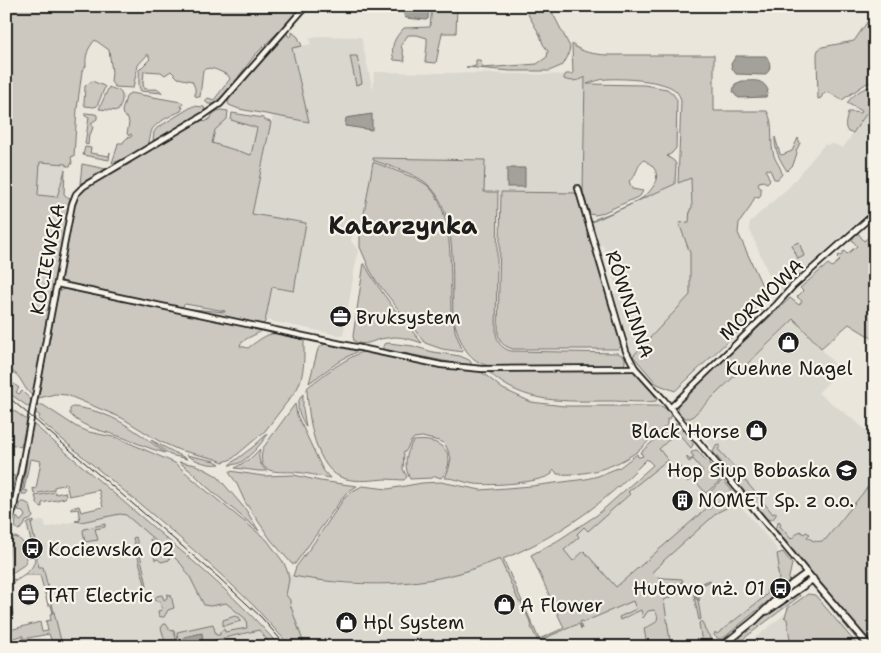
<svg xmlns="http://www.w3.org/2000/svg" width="881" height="653" font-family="'Shantell Sans',sans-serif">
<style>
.built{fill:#dad7ce}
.green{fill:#ccc8c0;stroke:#74726e;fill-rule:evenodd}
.water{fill:#a3a19a;stroke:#6d6c68}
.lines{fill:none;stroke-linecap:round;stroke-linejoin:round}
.minor-casing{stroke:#1c1c1c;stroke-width:8}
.tertiary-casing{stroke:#1c1c1c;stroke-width:9}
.minor{stroke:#f7f3e8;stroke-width:4.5}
.tertiary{stroke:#f7f3e8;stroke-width:5.5}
.rail{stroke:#1c1c1c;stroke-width:1}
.labels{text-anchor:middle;stroke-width:4.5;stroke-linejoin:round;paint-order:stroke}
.street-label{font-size:19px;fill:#1c1c1c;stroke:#f7f3e8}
.poi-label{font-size:19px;fill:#1c1c1c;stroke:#f7f3e8;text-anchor:start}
.district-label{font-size:24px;font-weight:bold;fill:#1c1c1c;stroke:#f7f3e8}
</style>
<rect width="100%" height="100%" fill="#eae6dc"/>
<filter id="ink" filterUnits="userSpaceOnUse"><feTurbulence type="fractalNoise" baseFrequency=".02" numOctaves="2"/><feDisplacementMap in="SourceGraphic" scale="10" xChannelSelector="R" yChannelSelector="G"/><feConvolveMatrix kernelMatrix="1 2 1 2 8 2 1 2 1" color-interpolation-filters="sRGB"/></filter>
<g filter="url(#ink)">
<g class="built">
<polygon points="318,36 361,37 373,91 374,72 585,75 583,193 484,192 485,160 373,158 361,231 353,230 351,241 358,250 343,336 266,320 272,287 294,291 306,223 252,214 273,115 308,122 292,48 311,44 310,38"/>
<polygon points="875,101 875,206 789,283 789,284 777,294 749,228 750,222 789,187 824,145 834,144 843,148"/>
<polygon points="227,118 257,128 252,155 212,143 215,130"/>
<polygon points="40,161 67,164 57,197 38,195"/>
<polygon points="691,177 690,295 633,356 614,294 618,292 603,245 600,246 592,222"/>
<polygon points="795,319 840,370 818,393 853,419 875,438 875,478 821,545 792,542 689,420"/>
<polygon points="677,432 730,493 777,549 782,582 702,647 293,647 281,631 286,574 336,583 364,585 393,584 418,581 459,573 503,558 539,639 564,628 531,555 557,541 578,528 597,515 613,502 653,465 648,459"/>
<polygon points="120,506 259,630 273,647 38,647 56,643 53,632 57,631 44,571 40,572 29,524 44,520 46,528 80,520"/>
<polygon points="786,613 790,647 744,647"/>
</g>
<g class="green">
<path d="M6,6H302L289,21L255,55L239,76C238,86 222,97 215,104H208L205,101L208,98L214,100L230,79L228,75C220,72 211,65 203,70L200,97L195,96V88L192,81L178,78L171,71L165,75L161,72L144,71L143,84L144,88C150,91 156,87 161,91L162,93L141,91C137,85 140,77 139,70L150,59L148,54L138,65L133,88L115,87L111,82L112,72L109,50L95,40C88,48 85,55 86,66L82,71L77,109L74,156L71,157L72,163L70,166H66V164L40,162L38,195L57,197L65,170L64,194L66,196L70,198L33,396C23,389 22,377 13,372L11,377L6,373Z"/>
<path d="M432,6H457L456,33H442L436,63L425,62L427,45V38L417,35H408L401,45L405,61L394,60C390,47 394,38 404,28L430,27Z"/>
<polygon points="524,6 549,6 570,47 568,56 563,65 549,71 510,71 466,67 476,66 476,60 480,60 483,68 537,64 547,57 548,51 543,44 540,35 529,16"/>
<polygon points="875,11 875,84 867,83 842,100 828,92 823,94 821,98 818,99 817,54 818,50 822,47 854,41"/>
<polygon points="292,32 298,37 302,46 292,48 309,122 239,109 229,105 228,103 229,99 242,84 285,35 287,33 288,36 290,37 292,35"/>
<path d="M572,44C582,53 594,54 607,55H714V111H767C775,125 769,141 774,156C776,162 781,167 782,174L778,179H774L770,170L767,169L766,171L770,180L767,183L763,181L759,182L758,186L761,188V194L759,198L755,197L749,209L739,223L738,233L765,292L762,309L675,391L657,384L633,356L690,295V253L679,223L689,222L690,209L692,208L691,178L678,183L681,101C680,97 679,94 676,91C666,80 622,78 607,79C600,79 593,82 587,84L644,85L667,89L673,94L677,100L676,148L672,153L667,156L674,161L676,164L675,184L592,222L595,219C610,213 626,208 639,200C650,194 663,178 653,167C651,164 647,162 644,160C638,163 639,167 636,172C635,176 632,179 629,181L632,189L643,191L640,196L600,214L595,215L590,214L583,193L585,77C581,81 570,82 564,79V77L566,74H573Z"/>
<polygon points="350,56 357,56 362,83 356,85"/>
<polygon points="92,81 104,86 105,87 97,106 94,107 85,106 84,103 85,86"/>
<path d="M109,87C112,89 120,90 121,93C124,98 120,107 118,111L99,109Z"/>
<path d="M870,87L875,89V101L853,133L848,132C843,125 847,120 848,112H853L861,113L862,111L847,103C852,96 862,88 870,87Z"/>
<path d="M131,93L181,102L183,103L181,107H183L181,111C172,115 161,120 154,127C150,131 151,136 149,142C146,149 121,161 112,163C114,156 117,150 118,143H123L124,141L127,138L131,137L132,135L130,134L129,136L127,134L129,123L128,119L123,115L122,111L126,97L129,94Z"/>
<polygon points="193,106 204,107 205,111 153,141 154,132 157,128"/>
<path d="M221,110L228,111L227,119L215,130L212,143L251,155L257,128L231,120L232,113L263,118L264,120L271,122L252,214L306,223L294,291L272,287L265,322L262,325L138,298L101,292L72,285L62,281L61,279L74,206C76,198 79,194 85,188L131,163V161L195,124L203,120L205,122L211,118L212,115L217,111ZM185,304L225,311V312L181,308Z"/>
<polygon points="85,113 95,114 97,115 97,119 91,123 93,127 91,133 89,134 88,145 85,144 89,117 85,116"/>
<path d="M775,137L780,154L782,155L792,151L798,138L800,143L796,151L797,153L793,165L787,171C780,160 774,150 775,137Z"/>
<polygon points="85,147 91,148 90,153 109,156 110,152 109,160 83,155"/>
<path d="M373,158L485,160L484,192H498L496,333C497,342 501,348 511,351L618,353L625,357V363L622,366L493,367C467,362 461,344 454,321L455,331L463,352L442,349L425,343L377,282L370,270L360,247V237L373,162L415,178C420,181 427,184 431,189C455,216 450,279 451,314L453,320C451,281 460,210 426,183C414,173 388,166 373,160Z"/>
<polygon points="82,164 106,169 80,184"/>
<path d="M501,192L578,193L622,343V346L618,349H513C504,346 499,343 498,333Z"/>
<path d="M875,232V340L849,324L821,348L794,319L691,418H686L680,416C676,411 677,406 680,401L790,298L799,305L802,301L797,297L803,291L800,288L828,264L832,267L840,260L837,257L839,255L841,256L843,254L842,253L844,251L847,254L857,246L852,240L856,233H858L864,241Z"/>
<polygon points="799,242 804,256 798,259 792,245"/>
<path d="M364,263C380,293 401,317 422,343C413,340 404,337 394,337C389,338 382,338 377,340C368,343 363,346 354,341L353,336Z"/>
<path d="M64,289L259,329L261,331L260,332L246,339L243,342L241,343L240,346L248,348C273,329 274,331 304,340C304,358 305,373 297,389L265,431L232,459L223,462L216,459L179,450L159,441L122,418L67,395L55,394L39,398L38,395L58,293L59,291Z"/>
<polygon points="327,343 358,351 341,360 309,383 318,349 323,345"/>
<polygon points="389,343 413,346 433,352 460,356 469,360 471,362 471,364 469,366 383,349 383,347 384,344"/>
<path d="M364,351L477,370L484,374L503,389L531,402L564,406H661L668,410L671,415V418L667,419V425L656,434V431L654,430V433L655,435C649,439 645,446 638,451C614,468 586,476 557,474L556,472L554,470L552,472V474C539,483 492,486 475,484C465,483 456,478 445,478L449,468L451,458L446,446L443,443L439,441L422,437L414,438L412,440L405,452L403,453L404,454L403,469L407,477L404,480C398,480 391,479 385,479C372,480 359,482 346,479C315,472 308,416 307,389L308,387C326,373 343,360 364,351Z"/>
<path d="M624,370L631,371L635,372L657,398L656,401C643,403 624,401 610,401C566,401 523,405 489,372Z"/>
<polygon points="6,378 19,388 16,392 19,394 22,391 32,401 30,408 6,391"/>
<path d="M303,394V409L306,427C300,415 293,406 303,394Z"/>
<path d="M295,404L297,415L323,470L330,478C318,476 307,473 295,472C278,471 255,476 263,448Z"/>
<polygon points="6,405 27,420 21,447 11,444 6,451"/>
<path d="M38,405H43L75,426L89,432L118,438L175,463L203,488L267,540L284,563L288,573L289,580L286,595L290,600V604L305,647H291C279,634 267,620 255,607C187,540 111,481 38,419L40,416L35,412Z"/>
<path d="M72,407C79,407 85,409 91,410C119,417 142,435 165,453C150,449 137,443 124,438C106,431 83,429 70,414V409Z"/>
<path d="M32,423C72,458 113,492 153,527C198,565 242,602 280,647H273L259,630L185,647H163L165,641L161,628L164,624H166L170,630L174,631L176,639H178L177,632L213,624L216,635H220V632L224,629L225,632L247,628L246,619L226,603L210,606L204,605L190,577L182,565L171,554L126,515L120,514L81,522L75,521L80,520L78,509L71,510V508L79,506L81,512L103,507L99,490L69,496L66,484L54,487V490L34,494L33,488L36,489L41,461L30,459L24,490L28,491L26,494H22L27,460L24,459Z"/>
<path d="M676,423L679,424L693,441V445L691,448L677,432L659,449L671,464L670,465L666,461L628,492L630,494L588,531L584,527L577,534L579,537L564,550L573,561L584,551L616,587L707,508L709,509L714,505V503L707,495L723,480L740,500L739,502L718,512L662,562V563L653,571V573L657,577L665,578L682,579L683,581L680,583L682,582L685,586L694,584L696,585L710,580L711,581L698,587L700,598H697L695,591L696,599L700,600H698L701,619L699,620L693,591L696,590L695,586L664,600L671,647H647L644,628C653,625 663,620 654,610L648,611L643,618L641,610L620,620L619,617L636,609L633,601L584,622L581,621L580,623L582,629H581L580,626L578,624L538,641L531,627L532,626L521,602H519L500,559C487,564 474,569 460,573C405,588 348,586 293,576L296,567L318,537L343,500L351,492L362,486L388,489L422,483L441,482L481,490L532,486L586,479L598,476L620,467L637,454L638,457H640L643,456L642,454L640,453L671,425ZM647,459L653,465L597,515L557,541L531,555L564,628L539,639L503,559C542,543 579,521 611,493C623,483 635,471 647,459Z"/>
<path d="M267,434C264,442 246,461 237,464C236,464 230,465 229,465L254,446Z"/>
<polygon points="151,440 187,459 170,455"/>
<path d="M413,441C422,440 434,440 441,446C453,454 450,469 441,478L435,476L432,478L410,479C403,465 406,454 413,441Z"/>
<polygon points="719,445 721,446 718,449 735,468 738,467 739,472 733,476 713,452 716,446"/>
<path d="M260,449C257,459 260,465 267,471H259L235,468L251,458Z"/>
<polygon points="695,450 697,450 722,479 706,493 694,480 703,471 693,459 689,462 687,459 687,457 690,460 694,457 691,453"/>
<path d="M186,455L215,461L220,464C208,466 196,461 186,455Z"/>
<polygon points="179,462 196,465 208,471 217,476 246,510 259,531 207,487 193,473"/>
<polygon points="678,465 691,479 687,482 673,469"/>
<polygon points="230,471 263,476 294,475 320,481 357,486 346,493 295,564 292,564 271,540 245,502 236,482 230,474"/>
<polygon points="11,475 15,476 10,504 6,503 6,489"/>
<polygon points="742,476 747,477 744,479 773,514 776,512 776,515 772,520 767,519 738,485 738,480"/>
<path d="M875,478V647H873L775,528L779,521L781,524L780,526L791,539L800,531L804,534L806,532L810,534L807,537C814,542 819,543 826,539Z"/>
<polygon points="55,492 56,494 65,492 66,496 65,498 42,503 42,507 38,505 35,496"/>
<path d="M21,502H25L30,505L33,517L30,520L26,521L24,526L19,530C13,528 16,522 17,517L20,521L22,520L25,516L23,512L18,511Z"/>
<path d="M34,521V523L31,524L34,537H35L40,555L36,556L39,567H43L61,641L52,642L49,634L23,639V636L7,639L6,631L40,622L42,632L48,631L46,621L51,620L50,614L53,613L51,605H48L40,575H25L6,587V584L14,579L16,580C23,575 33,570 35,560L27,524L28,523Z"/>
<polygon points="105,524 105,527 95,529 98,540 85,542 83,531 84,529"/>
<path d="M15,537C26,540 26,552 26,561L24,565L6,577V566L12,538Z"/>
<polygon points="136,537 147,585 146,588 133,538"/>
<polygon points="150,539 170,556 169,560 161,562 158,559 155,560"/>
<path d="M783,552L792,564L788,582L778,591L779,592L725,637C720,639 718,640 714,635L715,632L717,634L763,598L768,593L766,591C776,580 782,587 777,568L779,566L777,554Z"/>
<polygon points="798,593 800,596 739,642 741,636 767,615"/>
<polygon points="167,594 171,595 174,608 168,610 164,617 162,617 159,616 158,611 162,610 160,601 156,601 155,598 157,596 162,595 164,600 167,598"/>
<polygon points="808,594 815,595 859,647 791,647 787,619 784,617 785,617 788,608"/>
<polygon points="6,596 8,596 13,614 6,622"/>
<polygon points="832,606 866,647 863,647 830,607"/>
<polygon points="235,616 239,617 241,621 223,626 223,620"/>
<polygon points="702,621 705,630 710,637 709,638 711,639 713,643 712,647 698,647 702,643 699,623"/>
</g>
<g class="water">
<polygon points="405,6 429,6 428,19 426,20 406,18 404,16"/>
<path d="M736,56H766C771,63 772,71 764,75L736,74L732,68L731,64Z"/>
<path d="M742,81C754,81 762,78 768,90L766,97L739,98L736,96L733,91L735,84Z"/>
<polygon points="372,114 372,130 345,126 346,118"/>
<rect x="507" y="168" width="18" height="19"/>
<polygon points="202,633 203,642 186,645 184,637"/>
</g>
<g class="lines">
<defs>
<g id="minor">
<polyline points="578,188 626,351 635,368 664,400 807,573"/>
<polyline points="57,284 441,365 482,369 635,368"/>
<polyline points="670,408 777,304 793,286 875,213"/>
<polyline points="6,536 14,507 72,204 76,194 84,186 204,115 220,104 306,6"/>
</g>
<g id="tertiary">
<polyline points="767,611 813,579"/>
<polyline points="753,622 792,584 807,573 870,647"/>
<polyline points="721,647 756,619"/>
</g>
</defs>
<use href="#minor" class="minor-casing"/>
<use href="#tertiary" class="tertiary-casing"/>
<use href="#minor" class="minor"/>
<use href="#tertiary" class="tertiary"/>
<polyline class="rail" points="6,395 218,577 261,617 287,647"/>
</g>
</g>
<defs>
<symbol id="office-disc" viewBox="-11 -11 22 22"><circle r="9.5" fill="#1c1c1c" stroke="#f7f3e8"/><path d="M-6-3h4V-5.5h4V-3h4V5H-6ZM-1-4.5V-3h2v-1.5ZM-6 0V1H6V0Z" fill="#fff"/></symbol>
<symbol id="shop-disc" viewBox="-11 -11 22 22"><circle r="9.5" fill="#1c1c1c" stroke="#f7f3e8"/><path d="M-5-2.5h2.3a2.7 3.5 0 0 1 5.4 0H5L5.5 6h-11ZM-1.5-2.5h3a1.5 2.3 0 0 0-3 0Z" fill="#fff"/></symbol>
<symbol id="school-disc" viewBox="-11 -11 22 22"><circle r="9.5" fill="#1c1c1c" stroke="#f7f3e8"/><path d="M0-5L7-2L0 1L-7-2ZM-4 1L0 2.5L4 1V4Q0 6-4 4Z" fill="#fff"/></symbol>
<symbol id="building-disc" viewBox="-11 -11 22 22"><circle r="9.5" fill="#1c1c1c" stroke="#f7f3e8"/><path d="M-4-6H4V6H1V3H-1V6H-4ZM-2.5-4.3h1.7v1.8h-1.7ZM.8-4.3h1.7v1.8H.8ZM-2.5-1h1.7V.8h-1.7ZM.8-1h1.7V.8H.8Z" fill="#fff"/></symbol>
<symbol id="bus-disc" viewBox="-11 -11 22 22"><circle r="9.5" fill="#1c1c1c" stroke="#f7f3e8"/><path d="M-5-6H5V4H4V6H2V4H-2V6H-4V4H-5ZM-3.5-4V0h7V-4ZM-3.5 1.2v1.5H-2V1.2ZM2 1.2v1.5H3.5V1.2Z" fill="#fff"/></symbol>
</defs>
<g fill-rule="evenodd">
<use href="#office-disc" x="328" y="304" width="25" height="25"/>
<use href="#shop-disc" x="776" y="330" width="25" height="25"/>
<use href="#shop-disc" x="744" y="418" width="25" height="25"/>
<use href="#school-disc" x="834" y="458" width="25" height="25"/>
<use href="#building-disc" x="670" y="488" width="25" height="25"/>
<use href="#bus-disc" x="20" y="536" width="25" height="25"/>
<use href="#bus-disc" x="768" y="576" width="25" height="25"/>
<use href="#office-disc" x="16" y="582" width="25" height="25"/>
<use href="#shop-disc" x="492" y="592" width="25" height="25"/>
<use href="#shop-disc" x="334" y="610" width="25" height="25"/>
</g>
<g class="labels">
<g class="street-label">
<text transform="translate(47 259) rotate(-79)" y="7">KOCIEWSKA</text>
<text transform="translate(761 299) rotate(-44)" y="7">MORWOWA</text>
<text transform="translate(630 304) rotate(71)" y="7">RÓWNINNA</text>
</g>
<g class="poi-label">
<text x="356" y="324">Bruksystem</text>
<text x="789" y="375" text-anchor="middle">Kuehne Nagel</text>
<text x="740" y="438" text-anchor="end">Black Horse</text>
<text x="830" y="477" text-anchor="end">Hop Siup Bobaska</text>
<text x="698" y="507">NOMET Sp. z o.o.</text>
<text x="48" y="556">Kociewska 02</text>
<text x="765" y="595" text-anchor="end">Hutowo nż. 01</text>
<text x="45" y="602">TAT Electric</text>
<text x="520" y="612">A Flower</text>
<text x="363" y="629">Hpl System</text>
</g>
<g class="district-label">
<text x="403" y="234">Katarzynka</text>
</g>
</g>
<rect width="881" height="653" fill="none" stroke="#f7f3e8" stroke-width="25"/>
<rect x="12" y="12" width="856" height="628" fill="none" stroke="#1c1c1c" stroke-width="2" filter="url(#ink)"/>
</svg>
